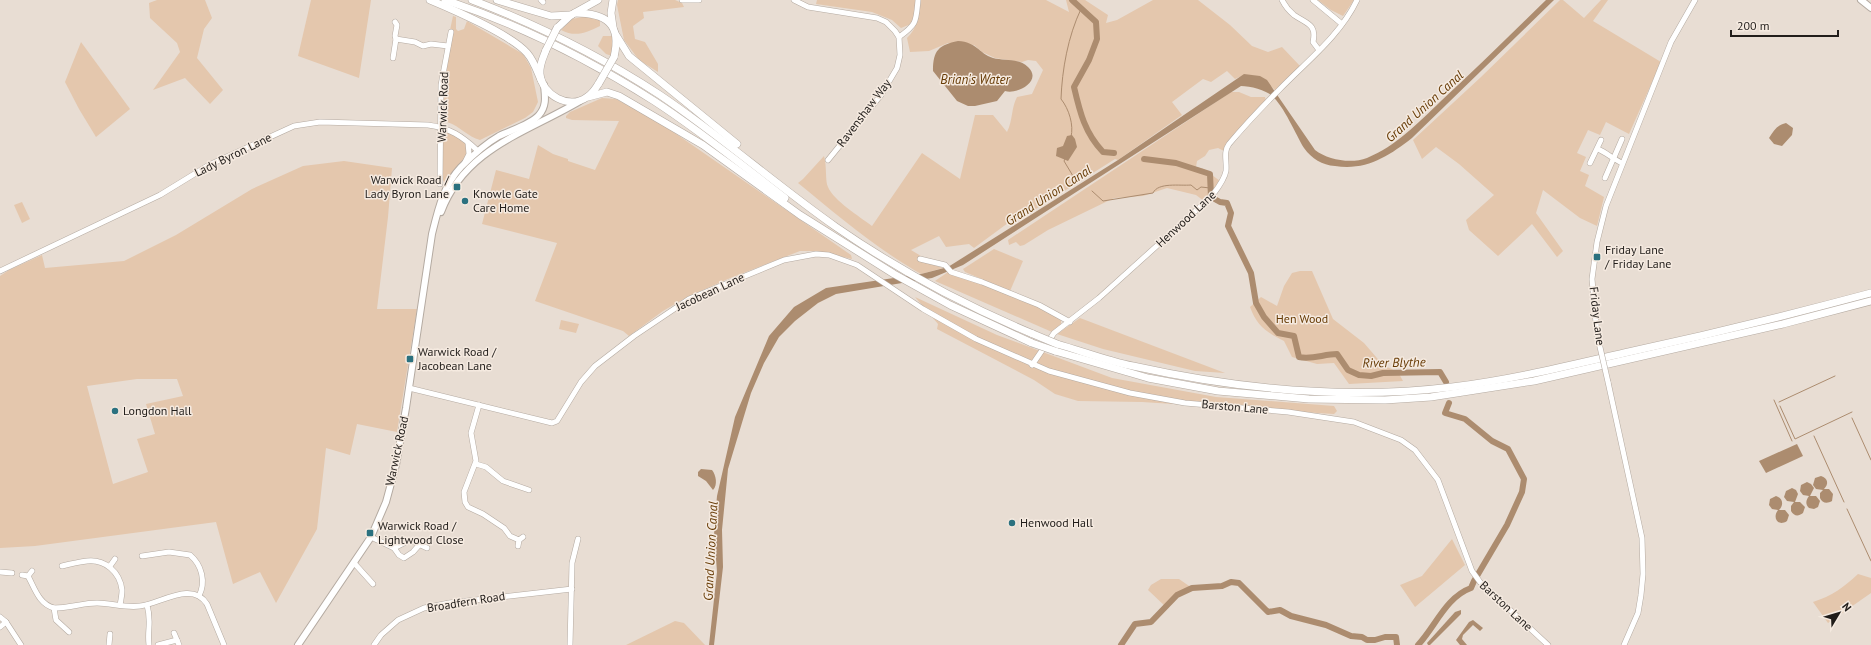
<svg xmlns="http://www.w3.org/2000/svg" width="1871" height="645" font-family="'PT Sans',sans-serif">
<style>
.green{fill:#e4c7ad;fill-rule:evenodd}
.water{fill:#ac8c6f}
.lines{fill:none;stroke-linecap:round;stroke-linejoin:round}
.stream{stroke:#ac8c6f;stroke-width:1}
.river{stroke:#ac8c6f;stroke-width:6}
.minor-casing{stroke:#b4aaa1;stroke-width:6}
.major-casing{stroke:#b4aaa1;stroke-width:8}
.highway-casing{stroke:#b4aaa1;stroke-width:8}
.minor{stroke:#fff;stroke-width:5}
.major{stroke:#fff;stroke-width:6}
.highway{stroke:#fff;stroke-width:7}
.minor-bridge-casing{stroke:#b4aaa1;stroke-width:6;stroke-linecap:butt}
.highway-bridge-casing{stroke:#b4aaa1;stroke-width:8;stroke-linecap:butt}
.minor-bridge{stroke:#fff;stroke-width:5}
.highway-bridge{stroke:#fff;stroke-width:7}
.poi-dot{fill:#2b717f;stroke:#f5eae0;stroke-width:1.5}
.labels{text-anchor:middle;stroke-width:3;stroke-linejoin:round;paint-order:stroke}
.street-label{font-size:12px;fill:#211d1a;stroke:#f5eae0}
.poi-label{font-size:12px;fill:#211d1a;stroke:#f5eae0;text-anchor:start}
.park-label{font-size:12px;fill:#663a03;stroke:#f5eae0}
.water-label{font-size:13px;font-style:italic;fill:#673b05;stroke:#f5eae0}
</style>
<rect width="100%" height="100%" fill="#e8ddd3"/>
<g class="green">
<polygon points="157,0 205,0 212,18 204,29 197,58 223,90 210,104 185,78 153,90 180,52 177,43 150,18 149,3"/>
<polygon points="311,0 371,0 359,78 298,56"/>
<polygon points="618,0 675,0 682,3 684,7 643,12 644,18 633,26 635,39 645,42 658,64 658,72 639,60 624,40 617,5"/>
<polygon points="817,0 916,0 914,17 911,24 901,28 892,20 872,12 816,4"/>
<path d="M921,0H1046L1069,12L1066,0H1085L1108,15L1106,23L1117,20L1153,0H1198L1230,25L1252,46L1268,52L1282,47L1300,66L1279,86L1276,91C1262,79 1253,69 1235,79L1227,71L1211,82L1203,79L1172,102L1182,115L1118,160L1115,159L1031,212L1008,223L974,248L969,244L946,247L939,236L911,250L921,256L920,260L943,268L921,274C877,249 837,215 798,183L803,179L824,156C827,165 825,182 828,187C834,201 859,216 872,226L922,153L960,179L975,115H993L1007,132C1013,120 1011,108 1017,97L1032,94L1043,70L1036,61L1028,60L1022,62L995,58L982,52L974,45L948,43L929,51L910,52L907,38C918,28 919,14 921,0Z"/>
<polygon points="1318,0 1354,0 1343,16 1331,10"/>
<polygon points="1560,0 1563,0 1584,18 1601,0 1608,0 1593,21 1661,62 1629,134 1606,122 1600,135 1588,130 1577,153 1586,157 1580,171 1589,175 1585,186 1604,197 1597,226 1580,218 1543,190 1536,213 1563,251 1557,257 1532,224 1498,256 1469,230 1466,220 1494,195 1459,164 1436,147 1422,159 1413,140 1481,77"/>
<path d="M453,16L456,17V29L458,31L464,29L467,21L523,54L531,68L538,102L533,112L525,118L480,140C468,137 460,126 447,122C436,101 449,56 453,32L450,30Z"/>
<path d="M582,17H593L600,20V26C587,32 576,38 561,30L572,19Z"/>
<polygon points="603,36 613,36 615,43 612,56 606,54 598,46"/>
<polygon points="81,42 130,109 96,137 79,109 65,82"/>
<polygon points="1231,92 1239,92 1251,97 1265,97 1266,101 1224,151 1218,148 1209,150 1205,156 1197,161 1196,167 1204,169 1220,181 1204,201 1196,195 1167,188 1143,196 1114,198 1048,230 1024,245 1020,246 1016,242 1009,245 1008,240"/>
<polygon points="602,98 616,99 659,122 851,255 852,259 817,251 800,251 728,279 687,297 663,311 629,336 623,331 535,301 557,243 482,224 496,170 529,179 538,145 553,154 568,159 568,161 595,170 619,121 572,120 566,118 566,116 570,112"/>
<path d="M443,130C449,132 456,134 461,137C478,150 455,171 446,182H444L442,178Z"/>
<path d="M344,161L392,168L388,217L377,309H417L397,432L357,424L350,455L326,448L317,529L276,603L260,572L233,584L216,522L35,546L0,548V276L9,270L42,255L45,268L124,261L176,235L252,189L303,166ZM137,379H177L183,396L146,404L155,434L137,439L148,472L113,484L87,386Z"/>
<polygon points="22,202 30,219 22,223 14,205"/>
<polygon points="994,249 1023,261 1010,291 965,272 963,269"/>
<path d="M1300,271H1312L1333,319L1364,343L1383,365L1398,372L1403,381L1349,384L1334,363L1317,364L1292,357L1284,341C1266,332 1257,326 1250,307L1261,297L1277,306L1284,286L1292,273Z"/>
<polygon points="948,272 1039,306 1061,320 1061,325 1052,332 935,281"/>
<polygon points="915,297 997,335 1112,378 1216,397 1334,406 1337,411 1334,414 1142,402 1078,401 1055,394 1034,380 937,329 938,324"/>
<polygon points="1080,318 1225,373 1195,371 1103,349 1057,334"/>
<polygon points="561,320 579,324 576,333 559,329"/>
<polygon points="1452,539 1465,565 1415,607 1400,585 1422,576"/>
<path d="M1858,574L1871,578V593L1828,623L1813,602C1832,596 1844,587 1858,574Z"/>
<polygon points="1161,579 1179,579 1192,588 1177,595 1166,607 1148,590 1151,585"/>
<polygon points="675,621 684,623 705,645 626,645"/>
</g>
<g class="water">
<path d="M1546,0H1554L1412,138C1389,156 1366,171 1335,166C1322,165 1312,159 1304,148C1296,135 1284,106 1272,96C1266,90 1250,86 1241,86L963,265L932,278L836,294L818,303L795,321L779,337L764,363L751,393L728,469L722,530L723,567L714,645H709L717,572L714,530L717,496L735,417L769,336L794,307L826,288L921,274L948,267L1118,160L1244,74L1260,76L1267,80L1315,150C1328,160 1351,164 1367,158C1396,146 1418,123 1441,101C1477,68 1511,34 1546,0Z"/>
<path d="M958,41C977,42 978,53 993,58C1004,61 1019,58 1028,67C1043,81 1017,95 1005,91L997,101L975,106H968L957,101L933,71C933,50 939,45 958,41Z"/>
<path d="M1786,123L1793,128L1792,135L1782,146L1774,144L1769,138C1774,130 1777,125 1786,123Z"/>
<polygon points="1072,135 1075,139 1077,147 1068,161 1056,156 1057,148 1063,146 1067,136"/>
<polygon points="1797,444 1803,456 1766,473 1759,461"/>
<path d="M701,469L712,470C716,475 718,485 713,490L706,481L698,476V472Z"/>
<path d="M1821,476C1828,478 1829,484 1824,489H1829L1833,494L1832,501C1827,504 1822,503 1820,498V493L1823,490L1816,489L1813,485L1815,478Z"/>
<path d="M1807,482L1811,484L1814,488L1810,496H1816L1820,501L1818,507L1814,509L1809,508C1805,504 1806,500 1809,496L1803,495L1800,491L1801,485Z"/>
<path d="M1792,488L1796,490L1798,494L1795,502H1800L1805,507L1803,513C1798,517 1794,516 1791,511V506L1794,502L1787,501L1784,497L1786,491Z"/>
<path d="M1776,496C1783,498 1784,505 1779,510H1785L1789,515L1787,521C1778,527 1772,518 1778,510L1772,509L1769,505L1770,499Z"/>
<polygon points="1461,610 1461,614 1430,645 1428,645 1427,643 1455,612"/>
<polygon points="1473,620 1483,628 1480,631 1473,625 1463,635 1462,639 1467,645 1460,645 1456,640 1469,622"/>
</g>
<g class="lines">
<g class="stream">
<path d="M1071,137C1074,125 1069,109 1061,99C1062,70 1068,36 1081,9"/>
<polyline points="1065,159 1064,161 1076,181"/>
<path d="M1092,191L1103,201L1153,193C1158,182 1180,186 1191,185L1197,190L1201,187L1210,188"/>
<polyline points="1774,400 1792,441"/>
<polyline points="1779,402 1835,376"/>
<polyline points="1780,406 1795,439 1852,412"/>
<polyline points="1852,418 1871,460"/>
<polyline points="1814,436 1844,502"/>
<polyline points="1847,509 1871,561"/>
</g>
<g class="river">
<path d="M1072,0L1096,22L1097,39L1089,60L1074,87C1080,113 1085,133 1103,152L1114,153"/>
<path d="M1144,159L1176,163L1210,174L1211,197L1220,202L1227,203L1231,213L1228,226L1251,273L1256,303L1264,317L1278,333L1294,336L1299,357C1312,360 1324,354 1337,354L1348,370L1359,375L1371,376L1383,373L1440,372L1446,382"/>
<polyline points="1121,645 1135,624 1151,622 1177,595 1192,588 1222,586 1231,582 1239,583 1268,612 1280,610 1291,616 1326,625 1351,636 1362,637 1367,640 1375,640 1385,637 1396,637 1397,645"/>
<path d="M1418,645C1435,627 1446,597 1471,588L1474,581L1507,525L1522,492L1524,479L1508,449L1492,441L1465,419L1445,413L1449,403"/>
</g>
<defs>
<g id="minor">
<polyline points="541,0 543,2"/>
<polyline points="682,0 699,0"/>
<polyline points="794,0 808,7 877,18 886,22 895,31 899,37 900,55 897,68 881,95 828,160"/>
<path d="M1282,0C1285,6 1289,11 1294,15C1307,24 1317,24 1313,42L1319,50"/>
<polyline points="1313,0 1342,24"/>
<polyline points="395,22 397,25 395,36 396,39 415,42 423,46 431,44 448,46"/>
<path d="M899,37C917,24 916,22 918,0"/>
<polyline points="393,58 396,39"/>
<path d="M1598,149C1607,153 1613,159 1622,163"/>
<polyline points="465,162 469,154 468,143"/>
<polyline points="1590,163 1601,140"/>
<polyline points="1605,178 1622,139"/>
<polyline points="440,184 441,85 451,32"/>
<polyline points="920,259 945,265 951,272 982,282 1039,305 1070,322"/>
<path d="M0,271L160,195L209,165L294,126L320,122L428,125C450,128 462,136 478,151"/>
<polyline points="1597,334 1592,279 1597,242 1606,206 1671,42 1695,0"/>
<path d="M1032,365L1054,333L1099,298L1211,197C1217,189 1224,181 1226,171C1227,161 1223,152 1229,144C1245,125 1262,107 1279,90C1306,62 1340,36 1357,0"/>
<polyline points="1608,382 1642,538 1643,574 1641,595 1638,613 1624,645"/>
<polyline points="409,388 552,423 557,421 581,382 595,366 634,336 689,299 784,260 816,254 829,255 857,265 923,309 976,339 1049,371 1130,393 1185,403 1288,412 1354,422 1401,440 1415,450 1438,480 1472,571 1480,582 1548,645"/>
<polyline points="479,405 471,433 476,461 464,492 465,502 468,507 483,514 504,528 510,536 519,540 523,537"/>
<polyline points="476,464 486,467 503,481 529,490"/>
<polyline points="371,537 394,548 410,540 427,548"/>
<polyline points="518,546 519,540"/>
<polyline points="394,548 399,555 404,558 413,552 420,544"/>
<path d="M142,556L169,552L190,555C202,565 206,582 199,596"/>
<polyline points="355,564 373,584"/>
<path d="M62,566C70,564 79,562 87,561C105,559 120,572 122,590C122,595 121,600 120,605"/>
<polyline points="110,566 115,559"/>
<path d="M32,571L28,576C35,589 39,604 54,608C69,608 83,603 97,603C111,603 125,608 140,606C160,604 192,580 207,604L224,645"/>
<polyline points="0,572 12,573"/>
<polyline points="22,575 28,576"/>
<path d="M147,605C152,622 147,629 149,645"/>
<polyline points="54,608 56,620 69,632"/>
<polyline points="0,617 6,622 21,645"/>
<polyline points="0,627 6,622"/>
<polyline points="174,633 177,640"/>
<polyline points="109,645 110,634"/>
<polyline points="158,645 177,640 179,645"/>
<polyline points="374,645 381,635 398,620 424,608 449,603 572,589"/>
<polyline points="570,645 572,563 578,539"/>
</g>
<g id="major">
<polyline points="1861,0 1871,8"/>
<path d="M441,212C465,148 526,133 580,101"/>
<path d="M298,645L371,537L386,502L396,465L406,408L432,234C438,210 443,186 461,167C472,156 485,144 499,136C511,130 530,125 539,115C547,106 545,96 544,85"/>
</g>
<g id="highway">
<path d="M430,0C454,10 511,35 527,53C534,61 537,71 541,80"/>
<path d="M445,0C518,24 588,59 654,101C699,130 742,165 785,198"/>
<path d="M472,0C538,25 600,56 660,95C721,136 776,185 836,227C898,270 964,305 1033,334"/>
<polyline points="497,0 551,16 571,15"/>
<polyline points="613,0 611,13 613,27"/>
<path d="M575,13C606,13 622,24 614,57"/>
<polyline points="557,28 571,15 598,0"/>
<polyline points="616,35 629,56 737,144"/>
<path d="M546,50C543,58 539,65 540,74C542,95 569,110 587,97C592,94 596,88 599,83"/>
<polyline points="588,97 607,92 619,96 703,145 800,215 894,274 950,305 1032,343"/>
<path d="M1057,344C1082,351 1107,361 1133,366C1237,389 1346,400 1452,387C1510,380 1567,366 1624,353C1707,335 1789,315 1871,293"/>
<polyline points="1055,351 1148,378 1218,391 1309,399 1385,400 1431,397 1534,381 1783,324 1871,301"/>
</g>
</defs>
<use href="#minor" class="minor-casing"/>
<use href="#major" class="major-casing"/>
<use href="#highway" class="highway-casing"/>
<use href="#minor" class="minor"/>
<use href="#major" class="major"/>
<use href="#highway" class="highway"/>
<defs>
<polyline id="minor-bridge" points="1597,334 1608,382"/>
<g id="highway-bridge">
<polyline points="546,50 557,28"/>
<polyline points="599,83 614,57"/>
<polyline points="1033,334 1057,344"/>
<polyline points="1032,343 1055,351"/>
</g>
</defs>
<use href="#minor-bridge" class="minor-bridge-casing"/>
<use href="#highway-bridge" class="highway-bridge-casing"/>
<use href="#minor-bridge" class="minor-bridge"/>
<use href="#highway-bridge" class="highway-bridge"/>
</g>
<g class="poi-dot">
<rect x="453" y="183" width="8" height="8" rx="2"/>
<circle cx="465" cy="201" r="4"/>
<rect x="1593" y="253" width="8" height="8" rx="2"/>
<rect x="406" y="355" width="8" height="8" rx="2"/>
<circle cx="115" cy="411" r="4"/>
<circle cx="1012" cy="523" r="4"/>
<rect x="366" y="529" width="8" height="8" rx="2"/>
</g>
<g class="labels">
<g class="street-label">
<text transform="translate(443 107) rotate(-88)" y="4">Warwick Road</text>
<text transform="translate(864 113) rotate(-53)" y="4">Ravenshaw Way</text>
<text transform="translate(233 155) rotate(-26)" y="4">Lady Byron Lane</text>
<text transform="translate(1186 219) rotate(-43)" y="4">Henwood Lane</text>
<text transform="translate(710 292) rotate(-25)" y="4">Jacobean Lane</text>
<text transform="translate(1597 316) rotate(83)" y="4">Friday Lane</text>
<text transform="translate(1235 407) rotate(5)" y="4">Barston Lane</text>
<text transform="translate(397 451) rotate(-78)" y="4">Warwick Road</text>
<text transform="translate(466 602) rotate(-9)" y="4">Broadfern Road</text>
<text transform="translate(1506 606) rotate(43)" y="4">Barston Lane</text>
</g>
<g class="poi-label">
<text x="449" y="184" text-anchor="end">Warwick Road /<tspan x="449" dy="14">Lady Byron Lane</tspan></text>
<text x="473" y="198">Knowle Gate<tspan x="473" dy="14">Care Home</tspan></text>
<text x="1605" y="254">Friday Lane<tspan x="1605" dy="14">/ Friday Lane</tspan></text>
<text x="418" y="356">Warwick Road /<tspan x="418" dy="14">Jacobean Lane</tspan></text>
<text x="123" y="415">Longdon Hall</text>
<text x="1020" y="527">Henwood Hall</text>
<text x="378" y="530">Warwick Road /<tspan x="378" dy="14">Lightwood Close</tspan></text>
</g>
<g class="park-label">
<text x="1302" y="323">Hen Wood</text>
</g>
<g class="water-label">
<text x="975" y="84">Brian's Water</text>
<text transform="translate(1424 106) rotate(-42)" y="5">Grand Union Canal</text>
<text transform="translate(1048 195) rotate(-33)" y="5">Grand Union Canal</text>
<text transform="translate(1394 362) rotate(-1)" y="5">River Blythe</text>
<text transform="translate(710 551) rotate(-87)" y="5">Grand Union Canal</text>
</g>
</g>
<g transform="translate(1839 613) rotate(52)" stroke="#f5eae0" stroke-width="3" paint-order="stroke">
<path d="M0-3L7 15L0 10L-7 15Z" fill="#211d1a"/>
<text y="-6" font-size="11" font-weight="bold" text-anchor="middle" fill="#211d1a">N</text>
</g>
<path d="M1731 30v6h107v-6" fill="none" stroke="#211d1a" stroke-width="2"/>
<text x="1737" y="30" font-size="12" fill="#211d1a" stroke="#f5eae0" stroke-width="3" paint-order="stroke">200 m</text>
</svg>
